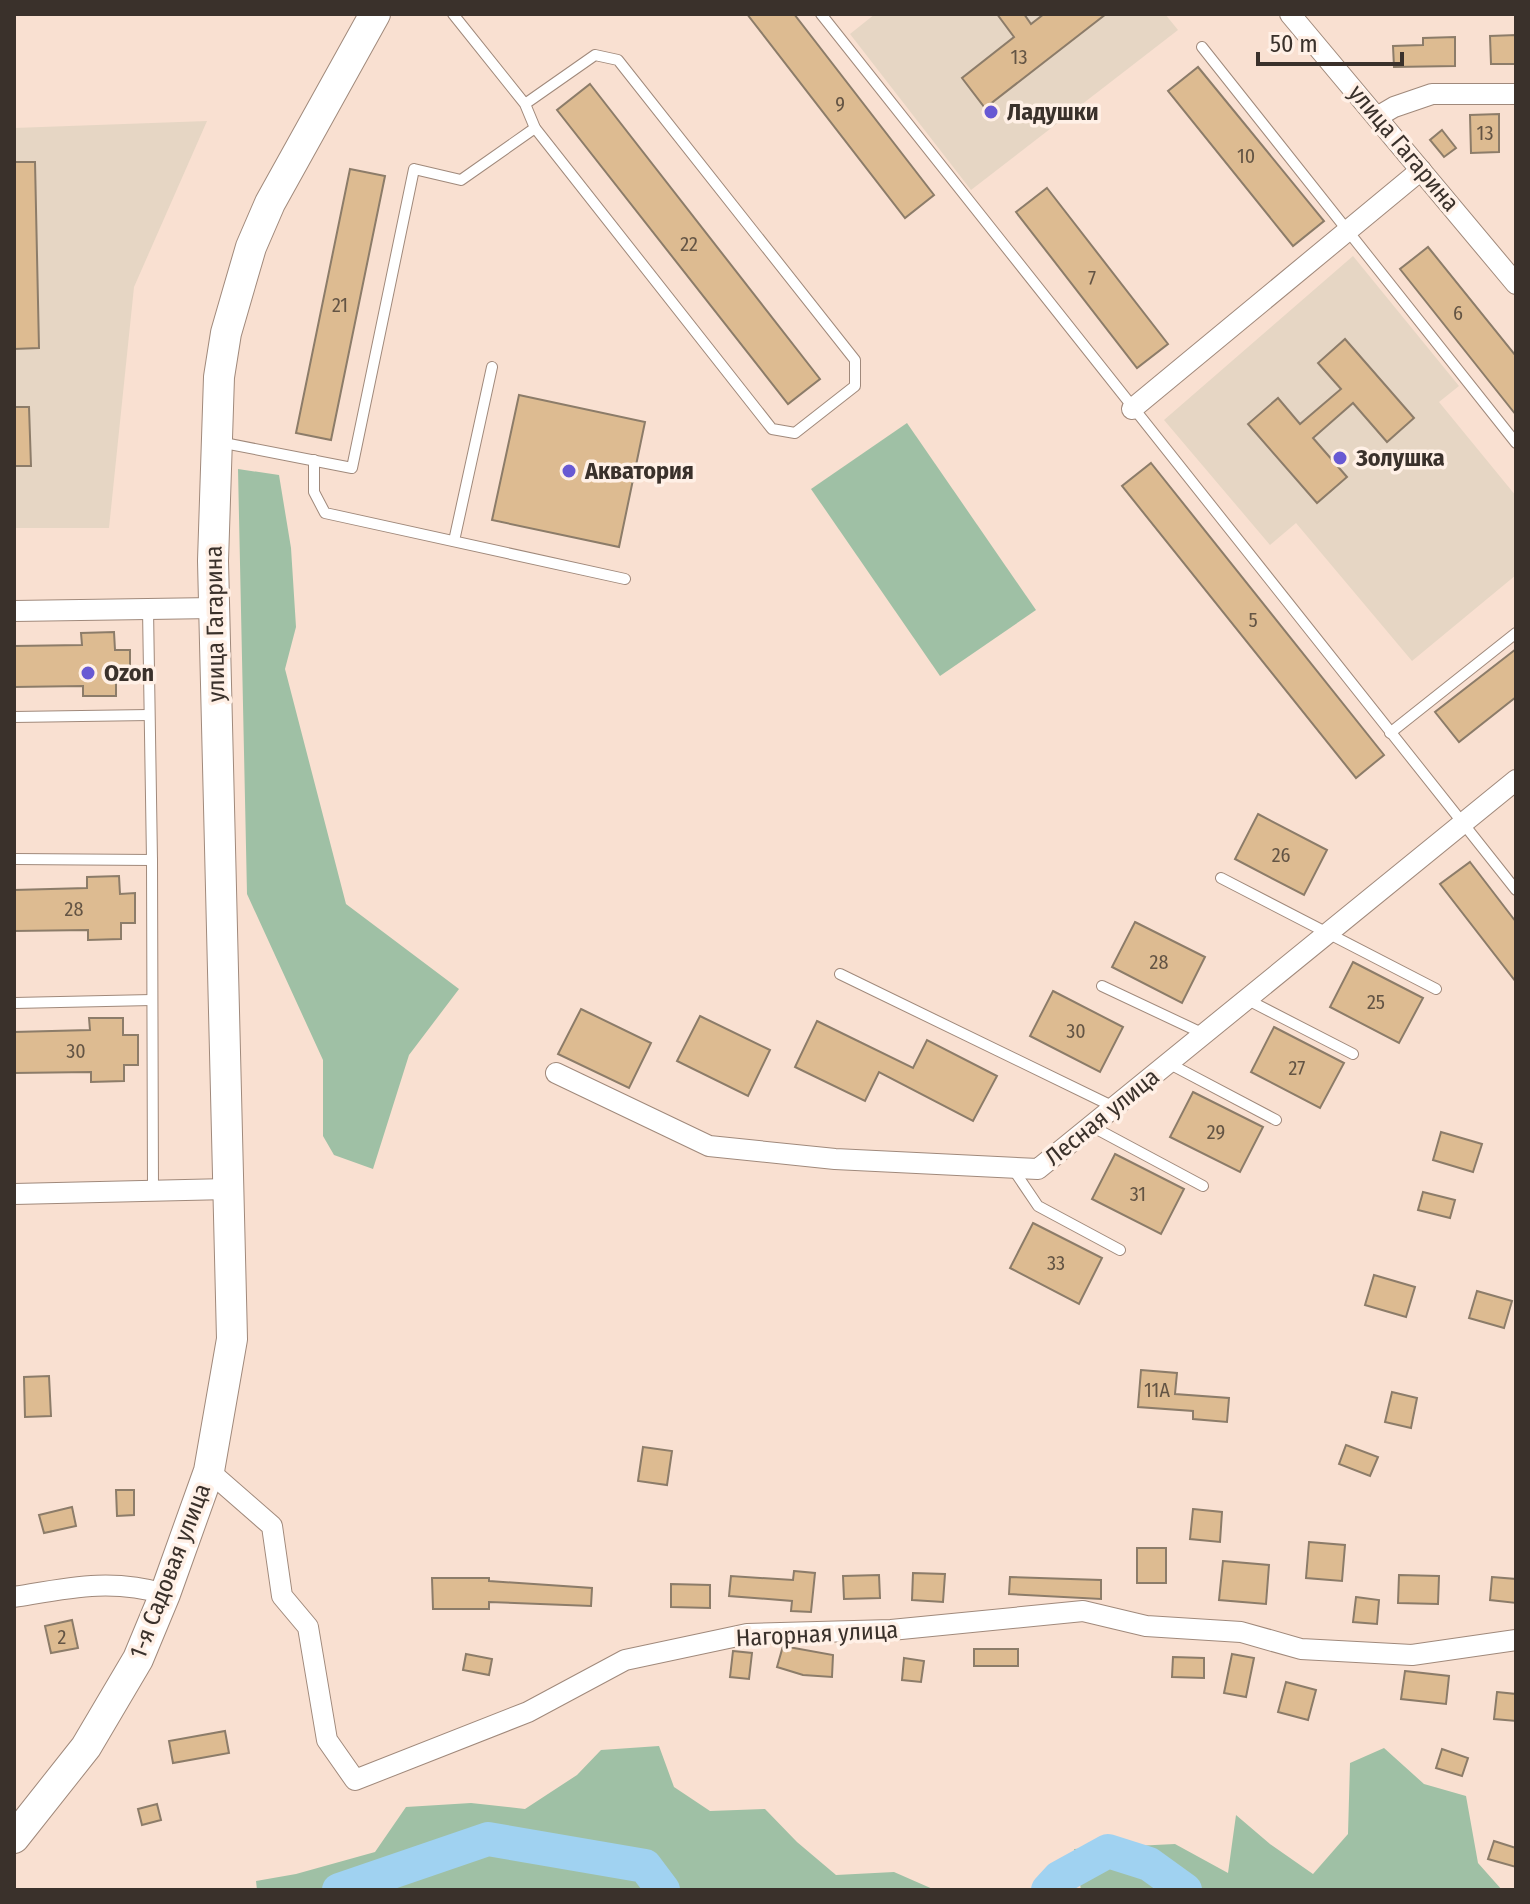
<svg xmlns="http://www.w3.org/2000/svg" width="1530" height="1904" font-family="'Fira Sans Condensed',sans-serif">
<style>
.education{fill:#e6d6c4}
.green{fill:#9fc0a5}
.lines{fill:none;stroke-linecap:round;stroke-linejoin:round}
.river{stroke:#a0d2f1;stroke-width:34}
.building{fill:#ddbb91;stroke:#8c7c69;stroke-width:2}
.lane-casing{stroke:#a0897b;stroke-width:12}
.street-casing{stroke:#a0897b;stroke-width:22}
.secondary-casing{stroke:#a0897b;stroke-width:32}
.lane{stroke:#fff;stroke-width:10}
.street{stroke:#fff;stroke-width:20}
.secondary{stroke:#fff;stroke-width:30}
.poi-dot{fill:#6859d3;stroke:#fff0e6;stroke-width:3}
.labels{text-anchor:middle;stroke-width:7;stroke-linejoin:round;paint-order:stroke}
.number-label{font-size:20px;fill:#635444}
.poi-label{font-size:24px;font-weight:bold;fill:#3a312b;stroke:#fff0e6;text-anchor:start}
.street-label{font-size:24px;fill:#3a312b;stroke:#fff0e6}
</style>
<rect width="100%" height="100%" fill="#f9e0d1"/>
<g class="education">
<polygon points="875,14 1165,14 1178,30 971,190 850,34"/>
<polygon points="207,121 134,287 109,528 14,528 14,128"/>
<polygon points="1353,256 1459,386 1439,402 1516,496 1516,575 1412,661 1296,523 1270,545 1164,420"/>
</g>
<g class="green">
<polygon points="907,423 1036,610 940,676 811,489"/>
<polygon points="238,469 279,475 291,548 296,627 285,669 346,904 459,989 409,1055 373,1169 334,1155 323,1136 323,1060 247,894"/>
<polygon points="659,1746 674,1787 710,1811 765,1809 797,1842 836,1875 894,1872 935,1890 257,1890 256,1881 296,1874 375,1852 406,1807 471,1803 525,1809 577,1775 601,1750"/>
<polygon points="1384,1748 1424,1784 1466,1796 1478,1863 1502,1890 1081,1890 1074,1849 1175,1844 1228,1873 1236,1815 1270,1844 1313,1874 1348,1834 1350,1763"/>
</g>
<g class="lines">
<g class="river">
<polyline points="339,1890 488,1839 645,1866 663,1890"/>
<polyline points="1048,1890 1059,1878 1108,1851 1149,1864 1185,1890"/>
</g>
</g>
<g class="building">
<polygon points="747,14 794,14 934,195 905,218"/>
<polygon points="997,14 1024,14 1031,24 1044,14 1106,14 985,108 962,78 1014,37"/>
<polygon points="1516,35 1516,64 1491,64 1490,36"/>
<polygon points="1455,37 1455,66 1394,67 1393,46 1423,45 1423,38"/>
<polygon points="1198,67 1324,221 1293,246 1168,91"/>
<polygon points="590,84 820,379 788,404 557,110"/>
<polygon points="1499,114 1499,152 1471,153 1470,115"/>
<polygon points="1442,130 1456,148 1444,157 1430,140"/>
<polygon points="14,162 35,162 39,348 14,349"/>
<polygon points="350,169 385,176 331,440 296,433"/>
<polygon points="1047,188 1168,344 1137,368 1016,212"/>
<polygon points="1428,247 1516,356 1516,415 1400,269"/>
<polygon points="1345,339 1414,418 1387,442 1353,403 1313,438 1347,477 1317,503 1248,424 1278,398 1300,424 1341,389 1318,363"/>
<polygon points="519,395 645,422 619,547 492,520"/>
<polygon points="14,407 29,407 31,466 14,466"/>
<polygon points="1151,463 1384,755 1356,778 1122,486"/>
<polygon points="114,632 115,650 130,650 130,679 116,680 116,696 83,696 83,686 14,687 14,646 82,645 81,633"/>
<polygon points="1516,649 1516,697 1459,742 1435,712"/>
<polygon points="1258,814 1327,850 1304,895 1235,859"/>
<polygon points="1470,862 1516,922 1516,982 1440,884"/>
<polygon points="119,876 120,894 135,893 135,923 121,923 121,939 88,940 88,930 14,931 14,890 87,888 87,877"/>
<polygon points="1135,922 1205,957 1182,1003 1112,967"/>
<polygon points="1353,962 1423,998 1399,1043 1330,1007"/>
<polygon points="1053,991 1123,1027 1100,1072 1030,1036"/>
<polygon points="581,1009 651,1043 629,1088 558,1054"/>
<polygon points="700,1016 770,1050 748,1096 677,1061"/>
<polygon points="89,1018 123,1018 123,1035 138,1035 138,1065 124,1065 124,1081 91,1082 91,1072 14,1073 14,1032 90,1030"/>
<polygon points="817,1021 913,1068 927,1040 997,1076 973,1121 879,1072 865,1101 795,1067"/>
<polygon points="1274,1027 1344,1063 1320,1108 1251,1072"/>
<polygon points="1193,1092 1263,1127 1240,1172 1170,1137"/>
<polygon points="1441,1132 1482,1144 1473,1172 1433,1160"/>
<polygon points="1115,1154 1184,1189 1161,1234 1092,1199"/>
<polygon points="1423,1192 1455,1200 1450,1218 1418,1210"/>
<polygon points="1033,1223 1102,1258 1079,1304 1010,1268"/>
<polygon points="1374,1275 1415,1287 1406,1317 1365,1305"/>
<polygon points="1477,1291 1512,1301 1504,1328 1469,1318"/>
<polygon points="1141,1370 1177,1373 1175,1394 1229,1398 1227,1422 1193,1419 1193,1411 1138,1407"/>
<polygon points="49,1376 51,1416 25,1417 24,1377"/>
<polygon points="1392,1392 1417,1398 1411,1428 1385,1422"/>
<polygon points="1346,1445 1378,1457 1370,1476 1339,1464"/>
<polygon points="643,1447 672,1451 667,1485 638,1481"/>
<polygon points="116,1490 134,1490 134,1515 117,1516"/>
<polygon points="72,1507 76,1526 44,1533 39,1515"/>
<polygon points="1193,1509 1222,1512 1220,1542 1190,1539"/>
<polygon points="1309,1542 1345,1545 1342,1581 1306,1578"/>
<rect x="1137" y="1548" width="29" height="35"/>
<polygon points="1223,1561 1269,1565 1266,1604 1219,1600"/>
<polygon points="794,1571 815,1573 811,1612 791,1611 792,1601 729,1596 731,1576 793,1580"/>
<polygon points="913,1573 945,1574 943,1602 912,1600"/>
<polygon points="879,1575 880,1598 844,1599 843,1576"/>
<polygon points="1399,1575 1439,1576 1438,1604 1398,1603"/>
<polygon points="1010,1577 1101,1580 1101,1599 1009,1594"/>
<polygon points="1492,1577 1516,1579 1516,1603 1490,1600"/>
<polygon points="432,1578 489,1578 489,1581 592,1588 591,1606 489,1602 489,1609 433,1609"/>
<polygon points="671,1584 710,1585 710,1608 671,1607"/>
<polygon points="1356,1597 1379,1600 1377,1624 1353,1622"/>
<polygon points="72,1620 78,1648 51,1653 45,1626"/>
<polygon points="783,1646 833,1655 832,1677 803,1675 777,1667"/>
<rect x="974" y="1649" width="44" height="17"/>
<polygon points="733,1651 752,1653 749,1679 730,1677"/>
<polygon points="466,1654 492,1659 489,1675 463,1670"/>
<polygon points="1232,1654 1254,1658 1246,1697 1224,1693"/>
<polygon points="1173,1657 1204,1658 1204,1678 1172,1677"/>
<polygon points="904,1658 924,1661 921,1682 902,1680"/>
<polygon points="1405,1671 1449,1676 1446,1704 1401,1699"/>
<polygon points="1286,1682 1316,1690 1308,1720 1278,1712"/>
<polygon points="1497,1692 1516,1694 1516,1721 1494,1719"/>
<polygon points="225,1731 229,1753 173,1763 169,1741"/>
<polygon points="1442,1749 1468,1758 1462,1776 1436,1768"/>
<polygon points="157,1804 161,1820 142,1825 138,1809"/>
<polygon points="1494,1841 1516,1848 1516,1867 1488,1859"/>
</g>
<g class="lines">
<defs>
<g id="lane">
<polyline points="453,14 525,104 535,128 772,429 795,433 855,386 855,360 618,60 595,55 525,104"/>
<polyline points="821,14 1516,890"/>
<polyline points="1202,47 1516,443"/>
<polyline points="219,442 352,468 414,169 461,180 535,128"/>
<polyline points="314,460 314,492 325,513 625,579"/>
<polyline points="454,541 492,367"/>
<polyline points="148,609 152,860"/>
<polyline points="14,717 149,715"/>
<polyline points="1390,733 1516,633"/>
<polyline points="14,859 152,860 153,1191"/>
<polyline points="1221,878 1436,989"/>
<polyline points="840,974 1114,1107"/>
<polyline points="1102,986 1204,1034"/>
<polyline points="1246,999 1353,1054"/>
<polyline points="14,1003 152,1000"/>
<polyline points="1168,1063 1276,1120"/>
<polyline points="1091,1126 1203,1186"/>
<polyline points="1013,1169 1038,1206 1120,1250"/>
</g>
<g id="street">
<polyline points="1290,14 1516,284"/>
<polyline points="1377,117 1394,107 1432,94 1516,94"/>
<polyline points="1132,409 1421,170"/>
<polyline points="14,611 214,608"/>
<polyline points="556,1073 709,1146 835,1159 1038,1169 1516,780"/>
<polyline points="14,1194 228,1189"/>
<polyline points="209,1471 272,1526 282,1596 308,1627 327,1740 355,1780 528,1712 625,1660 747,1634 891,1630 1083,1611 1146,1626 1241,1632 1301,1649 1412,1655 1516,1640"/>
<path d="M14,1597C69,1588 110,1578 165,1594"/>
</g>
<polyline id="secondary" points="14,1838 86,1747 138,1659 165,1594 209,1471 232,1339 213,561 219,377 226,333 237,295 251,247 270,203 375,14"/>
</defs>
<use href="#lane" class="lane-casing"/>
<use href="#street" class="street-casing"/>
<use href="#secondary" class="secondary-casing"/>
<use href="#lane" class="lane"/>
<use href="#street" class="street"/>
<use href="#secondary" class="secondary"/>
</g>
<g class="poi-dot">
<circle cx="991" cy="112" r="8"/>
<circle cx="1340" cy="458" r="8"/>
<circle cx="569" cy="471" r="8"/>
<circle cx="88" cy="673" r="8"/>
</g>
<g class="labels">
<g class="number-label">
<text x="1019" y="64">13</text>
<text x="840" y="111">9</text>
<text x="1485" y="140">13</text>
<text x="1246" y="163">10</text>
<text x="689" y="251">22</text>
<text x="1092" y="285">7</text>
<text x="340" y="312">21</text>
<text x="1458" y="320">6</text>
<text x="1253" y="627">5</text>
<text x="1281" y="862">26</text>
<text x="74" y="916">28</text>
<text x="1159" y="969">28</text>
<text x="1376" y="1009">25</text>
<text x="1076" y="1038">30</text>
<text x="76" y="1058">30</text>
<text x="1297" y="1075">27</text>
<text x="1216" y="1139">29</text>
<text x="1138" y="1201">31</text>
<text x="1056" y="1270">33</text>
<text x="1157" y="1397">11А</text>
<text x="62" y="1644">2</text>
</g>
<g class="poi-label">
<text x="1007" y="120">Ладушки</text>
<text x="1356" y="466">Золушка</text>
<text x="585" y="479">Акватория</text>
<text x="104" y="681">Ozon</text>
</g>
<g class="street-label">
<text transform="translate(1404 148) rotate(50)" y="8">улица Гагарина</text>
<text transform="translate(215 624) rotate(-91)" y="8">улица Гагарина</text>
<text transform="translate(1102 1117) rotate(-39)" y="8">Лесная улица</text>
<text transform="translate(170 1571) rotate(-69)" y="8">1-я Садовая улица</text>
<text transform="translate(817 1634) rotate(-3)" y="8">Нагорная улица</text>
</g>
</g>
<rect width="1530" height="1904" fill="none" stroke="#3a312b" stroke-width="32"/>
<path d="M1258 52v12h144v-12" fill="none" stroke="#3a312b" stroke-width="4"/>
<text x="1270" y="52" font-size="24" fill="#3a312b" stroke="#fff0e6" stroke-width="6" paint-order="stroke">50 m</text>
</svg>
